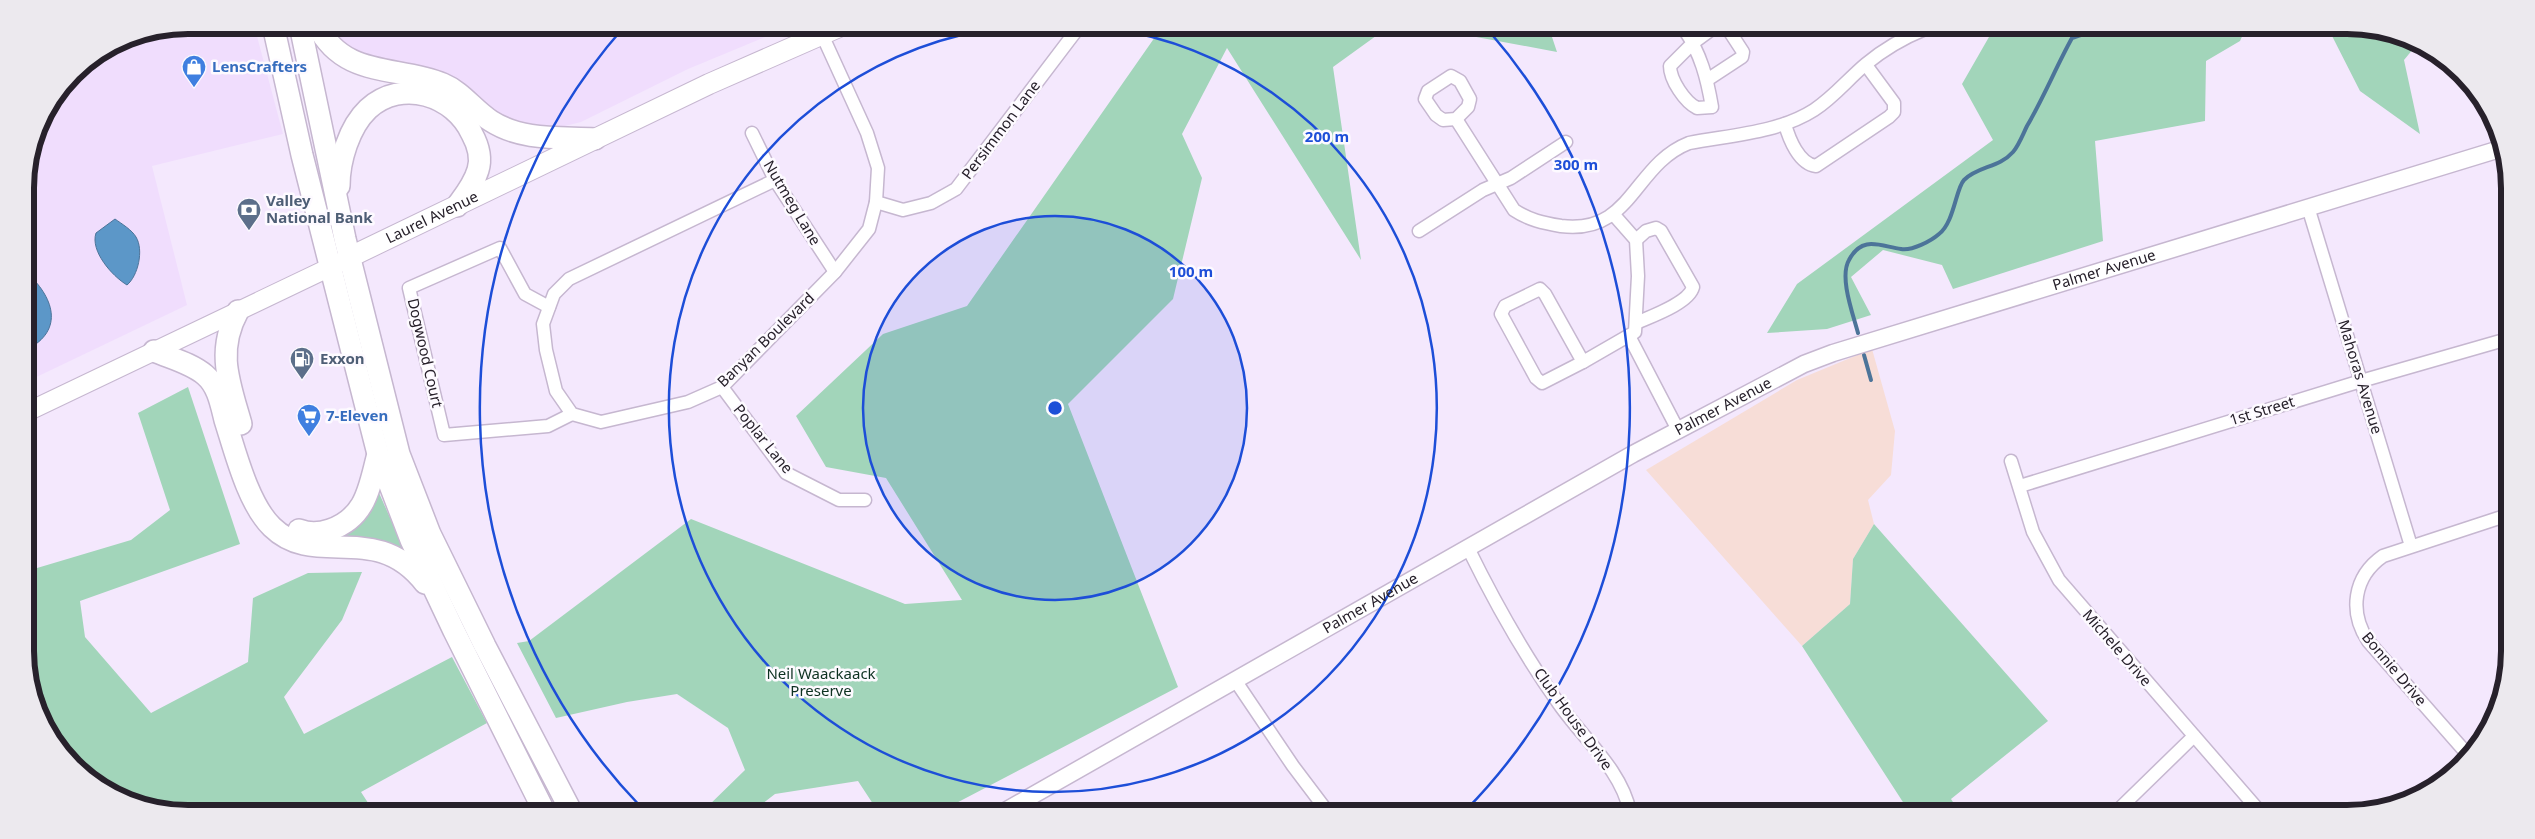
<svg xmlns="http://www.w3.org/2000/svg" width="2535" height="839" font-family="'Noto Sans',sans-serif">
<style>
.built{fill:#f0ddfd}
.industrial{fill:#f7ddd7}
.green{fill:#a2d5ba}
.water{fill:#5c97c8;stroke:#4c7499}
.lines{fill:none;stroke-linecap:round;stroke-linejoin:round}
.stream{stroke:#4c7499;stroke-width:4}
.minor-casing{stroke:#c6b7d0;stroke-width:15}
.tertiary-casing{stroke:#c6b7d0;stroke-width:19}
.secondary-casing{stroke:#c6b7d0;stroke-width:20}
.primary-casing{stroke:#c6b7d0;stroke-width:22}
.trunk-casing{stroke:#c6b7d0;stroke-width:24}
.minor{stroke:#fff;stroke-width:12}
.tertiary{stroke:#fff;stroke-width:16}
.secondary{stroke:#fff;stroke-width:18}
.primary{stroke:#fff;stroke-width:20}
.trunk{stroke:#fff;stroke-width:21}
.ring{fill:none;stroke:#1d4ed8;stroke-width:2.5}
.labels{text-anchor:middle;stroke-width:5;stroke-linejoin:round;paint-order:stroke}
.shop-label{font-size:15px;font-weight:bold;fill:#366cbe;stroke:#fdfaff;text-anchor:start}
.street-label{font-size:15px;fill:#27212b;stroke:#fdfaff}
.service-label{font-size:15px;font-weight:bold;fill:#4e5e75;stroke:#fdfaff;text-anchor:start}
.park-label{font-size:15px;fill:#0d3121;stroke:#fdfaff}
.rim{fill:none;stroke:#27212b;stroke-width:6}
.centre{fill:#1d4ed8;stroke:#fdfaff;stroke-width:2.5}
.ring-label{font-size:15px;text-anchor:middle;font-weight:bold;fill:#1d4ed8;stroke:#fdfaff;stroke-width:5;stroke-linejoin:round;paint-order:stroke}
</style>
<rect width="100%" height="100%" fill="#f4e8fd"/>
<g class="built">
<polygon points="188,25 254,25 283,134 152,166 187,305 26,382 25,178 38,125 73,73 126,37"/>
<polygon points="324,25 789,27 688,69 581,122 561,127 522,125 352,52"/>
</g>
<polygon class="industrial" points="1872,349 1895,431 1891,475 1868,500 1874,524 1853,559 1850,604 1802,646 1646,470 1797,380"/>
<g class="green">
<polygon points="1162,27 1387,28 1333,67 1361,260 1227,48 1182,134 1202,178 1173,299 1068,404 1178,687 943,810 877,810 858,781 775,794 754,810 704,810 745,770 728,728 677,694 627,702 556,718 517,643 529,641 691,519 905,604 962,600 886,478 826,467 796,416 883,334 967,306"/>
<polygon points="1428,28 1549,28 1557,52"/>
<polygon points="1993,30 2245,30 2240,41 2206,61 2205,121 2095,141 2103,241 1953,289 1942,265 1883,250 1851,277 1871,315 1827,329 1767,333 1797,284 1993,140 1962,84"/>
<polygon points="2329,30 2389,31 2418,43 2404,60 2420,134 2360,91"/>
<polygon points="188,387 240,544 80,601 85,637 151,713 248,662 253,598 308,573 362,572 342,620 284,697 304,734 452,657 487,723 361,792 372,809 146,808 106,792 66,759 28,682 27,571 131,540 170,510 138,413"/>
<polygon points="376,493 379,493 406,553 333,537"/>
<polygon points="1874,524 2048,721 1951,799 1960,813 1910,813 1802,646 1850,604 1853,559"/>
</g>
<g class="water">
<path d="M115,219C122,224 132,230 136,237C144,250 138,276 127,285C112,276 90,251 96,233Z"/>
<path d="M26,272C53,296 66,330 26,350Z"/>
</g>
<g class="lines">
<g class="stream">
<path d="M1858,333C1853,314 1839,277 1849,260C1862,235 1880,246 1901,249C1912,251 1931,241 1939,234C1954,223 1956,188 1964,180C1978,166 1999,168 2013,152C2019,145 2023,134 2027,126C2044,97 2056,67 2072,38L2095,30"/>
<polyline points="1864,355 1871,380"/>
</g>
<defs>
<g id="minor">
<path d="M1684,29C1701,54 1707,78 1712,107L1697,108C1685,102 1670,80 1670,66L1693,43L1712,29"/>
<polygon points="1451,76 1460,81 1470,99 1468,107 1456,119 1443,120 1436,115 1425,99 1428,91"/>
<polyline points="1707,80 1742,57 1743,52 1728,29"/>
<path d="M1456,119L1514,210C1529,220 1543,223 1561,226C1632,235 1633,165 1689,143C1730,135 1778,133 1814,110C1834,97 1848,79 1866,64C1883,50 1903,38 1925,29"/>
<path d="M1785,124C1789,139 1799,164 1816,166L1889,117L1894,112V103L1866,65"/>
<polyline points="752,133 775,180 835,272"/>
<polyline points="775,180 569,279 554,294 543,324 546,350 556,391 572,414 601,422 688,402 722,387 835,272 869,229 876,202 878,168 867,133 819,28"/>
<polyline points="876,202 903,210 931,203 956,189 1079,27"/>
<polyline points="2308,207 2411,546"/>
<polyline points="1419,231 1483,190 1511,178 1566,142"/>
<path d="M1636,240L1646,231L1656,228L1661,231L1693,287C1689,303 1652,316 1636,323"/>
<polygon points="1540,289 1545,294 1583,362 1542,383 1536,378 1501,314 1505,306"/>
<polyline points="549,307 525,294 500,248 409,288 444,435 548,426 572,414"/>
<polyline points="1629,336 1678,430"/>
<polyline points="1583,362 1635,332 1638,276 1636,240 1614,215"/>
<polyline points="722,387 786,473 839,500 865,500"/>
<polyline points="2011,461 2033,532 2059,580 2261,813"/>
<polyline points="2020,486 2361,381 2504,340"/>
<path d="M1468,548C1494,601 1523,653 1557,701C1581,737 1621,768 1630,812"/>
<polyline points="1235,680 1293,766 1327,811"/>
<path d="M2469,756L2368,641C2349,612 2353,577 2383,556L2505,516"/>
<polyline points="2115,813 2194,736"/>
</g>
<g id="tertiary">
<path id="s1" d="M1007,810L1633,454L1804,364L1833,353L2503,148"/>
</g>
<polyline id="secondary" points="27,412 341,262"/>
<g id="primary">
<path id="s2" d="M350,257L709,84L839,27"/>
</g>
<g id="trunk">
<polyline points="273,25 302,155 378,454 411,540 454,631 543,809"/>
<polyline points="300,25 345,239 399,454 430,534 485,646 570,809"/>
<path d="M317,25C344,79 397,65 443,84C462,92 474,110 491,121C522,141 560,137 595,139"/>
<path d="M339,186C339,161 349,127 368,109C402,78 454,95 472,134C478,145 482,157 478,170C474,184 465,195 457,206"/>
<path d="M238,311C216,351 229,382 241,424"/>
<path d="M154,351C170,358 191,363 205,375C218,386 221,404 225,420C235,451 248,504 272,527C316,570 375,519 425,583"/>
<path d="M299,530C309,534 321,533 330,530C367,517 369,487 378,454"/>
</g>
</defs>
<use href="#minor" class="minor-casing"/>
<use href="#tertiary" class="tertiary-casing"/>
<use href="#secondary" class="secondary-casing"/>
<use href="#primary" class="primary-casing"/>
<use href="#trunk" class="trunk-casing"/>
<use href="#minor" class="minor"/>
<use href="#tertiary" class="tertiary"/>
<use href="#secondary" class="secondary"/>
<use href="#primary" class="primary"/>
<use href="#trunk" class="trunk"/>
</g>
<circle cx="1055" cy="408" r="192" fill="#1d4ed8" fill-opacity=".12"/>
<g class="ring">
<circle cx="1055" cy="408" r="192"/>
<path d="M1108 28A384 384 0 1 1 1005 27"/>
<path d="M641 807A575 575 0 0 1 624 27M1489 31A575 575 0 0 1 1465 811"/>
</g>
<defs>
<symbol id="shop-pin" viewBox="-11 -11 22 30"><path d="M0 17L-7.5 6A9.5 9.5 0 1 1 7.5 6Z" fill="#3f7fe0" stroke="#fdfaff"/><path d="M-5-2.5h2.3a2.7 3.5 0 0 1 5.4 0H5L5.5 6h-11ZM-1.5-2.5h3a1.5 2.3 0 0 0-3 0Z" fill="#fff"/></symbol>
<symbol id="bank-pin" viewBox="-11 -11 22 30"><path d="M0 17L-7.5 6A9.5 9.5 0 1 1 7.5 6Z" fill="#5c6f8a" stroke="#fdfaff"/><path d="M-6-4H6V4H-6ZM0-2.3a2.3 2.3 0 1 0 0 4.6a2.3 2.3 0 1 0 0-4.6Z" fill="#fff"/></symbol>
<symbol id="fuel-pin" viewBox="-11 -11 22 30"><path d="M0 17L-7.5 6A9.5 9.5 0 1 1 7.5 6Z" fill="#5c6f8a" stroke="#fdfaff"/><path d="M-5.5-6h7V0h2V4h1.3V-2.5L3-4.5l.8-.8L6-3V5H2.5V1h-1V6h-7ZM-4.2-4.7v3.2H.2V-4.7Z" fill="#fff"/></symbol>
<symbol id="supermarket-pin" viewBox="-11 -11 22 30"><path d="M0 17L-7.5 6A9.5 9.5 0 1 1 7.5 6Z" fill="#3f7fe0" stroke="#fdfaff"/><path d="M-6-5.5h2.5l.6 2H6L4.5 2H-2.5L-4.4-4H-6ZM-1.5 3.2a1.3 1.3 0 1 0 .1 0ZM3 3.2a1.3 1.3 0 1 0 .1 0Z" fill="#fff"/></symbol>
</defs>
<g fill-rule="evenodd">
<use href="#shop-pin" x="180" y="53" width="28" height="38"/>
<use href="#bank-pin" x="235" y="196" width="28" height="38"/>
<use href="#fuel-pin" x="288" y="345" width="28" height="38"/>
<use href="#supermarket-pin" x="295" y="402" width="28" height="38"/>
</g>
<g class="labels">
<g class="shop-label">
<text x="212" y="72">LensCrafters</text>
<text x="326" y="421">7-Eleven</text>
</g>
<g class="street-label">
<text transform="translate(1001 130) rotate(-53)" y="5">Persimmon Lane</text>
<text transform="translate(792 203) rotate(59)" y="5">Nutmeg Lane</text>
<text dy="5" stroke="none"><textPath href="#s2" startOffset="91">Laurel Avenue</textPath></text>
<text dy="5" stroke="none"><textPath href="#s1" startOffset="1228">Palmer Avenue</textPath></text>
<text transform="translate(766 340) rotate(-44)" y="5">Banyan Boulevard</text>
<text transform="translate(425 353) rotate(77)" y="5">Dogwood Court</text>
<text transform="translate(2360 377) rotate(73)" y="5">Mahoras Avenue</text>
<text dy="5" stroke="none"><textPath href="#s1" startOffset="822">Palmer Avenue</textPath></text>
<text transform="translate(2262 411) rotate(-17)" y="5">1st Street</text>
<text transform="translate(763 439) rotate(51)" y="5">Poplar Lane</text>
<text dy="5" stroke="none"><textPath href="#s1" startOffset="418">Palmer Avenue</textPath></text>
<text transform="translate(2117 648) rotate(49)" y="5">Michele Drive</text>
<text transform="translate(2394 669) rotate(50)" y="5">Bonnie Drive</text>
<text transform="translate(1573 719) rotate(54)" y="5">Club House Drive</text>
</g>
<g class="service-label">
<text x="266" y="206">Valley<tspan x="266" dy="17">National Bank</tspan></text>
<text x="320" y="364">Exxon</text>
</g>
<g class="park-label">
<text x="821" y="679">Neil Waackaack<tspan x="821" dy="17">Preserve</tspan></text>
</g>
</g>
<path d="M0 0H2535V839H0ZM188 34H2347A154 154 0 0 1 2501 188V651A154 154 0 0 1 2347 805H188A154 154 0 0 1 34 651V188A154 154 0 0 1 188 34Z" fill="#ece9ee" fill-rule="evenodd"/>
<path class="rim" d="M188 34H2347A154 154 0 0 1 2501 188V651A154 154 0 0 1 2347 805H188A154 154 0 0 1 34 651V188A154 154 0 0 1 188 34Z"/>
<circle cx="1055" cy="408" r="8" class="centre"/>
<g class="ring-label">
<text x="1327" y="142">200 m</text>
<text x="1576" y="170">300 m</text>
<text x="1191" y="277">100 m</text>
</g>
</svg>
